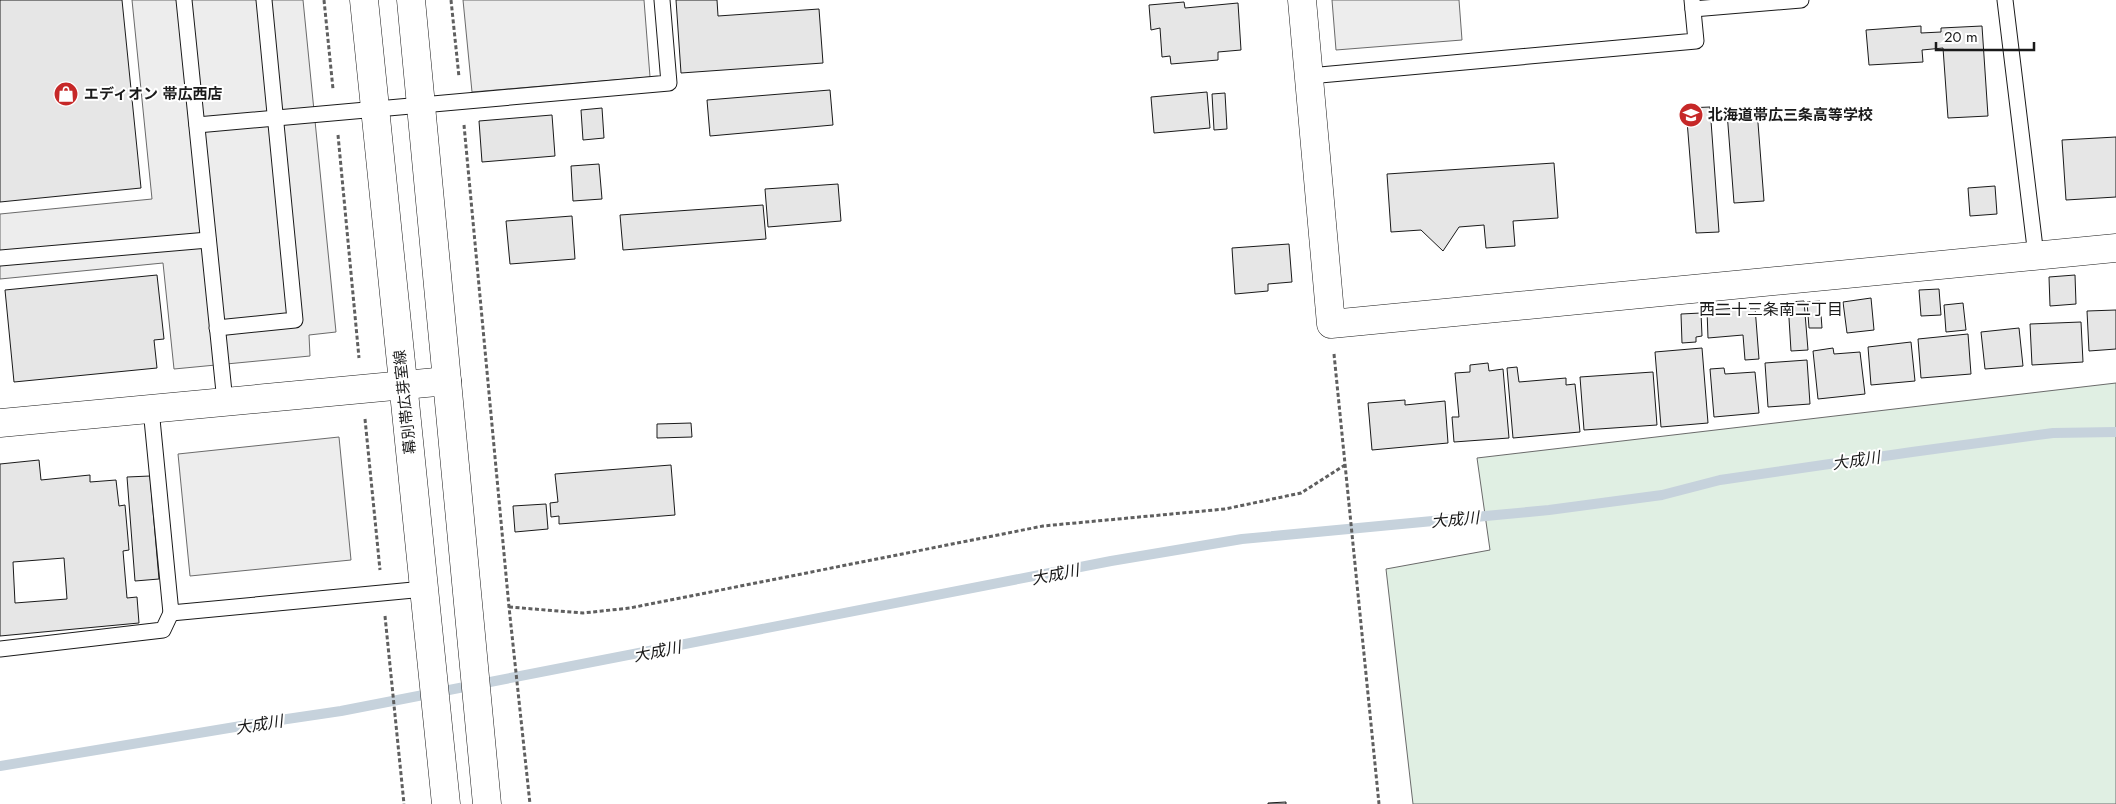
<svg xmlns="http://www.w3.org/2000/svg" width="2116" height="804" font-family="Jost,'Noto Sans JP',sans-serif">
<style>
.green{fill:#e0efe3;stroke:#6a6a6a}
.parking{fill:#ededed;stroke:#6a6a6a}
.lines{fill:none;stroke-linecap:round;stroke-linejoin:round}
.stream{stroke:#c6d2dc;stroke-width:10}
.building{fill:#e6e6e6;stroke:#1a1a1a;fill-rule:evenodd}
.lane-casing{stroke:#1a1a1a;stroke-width:17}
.street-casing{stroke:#1a1a1a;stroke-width:29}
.primary-casing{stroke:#1a1a1a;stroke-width:29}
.path{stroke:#5f5f5f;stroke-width:3;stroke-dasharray:4 2.5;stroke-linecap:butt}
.lane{stroke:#fff;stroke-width:15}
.street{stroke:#fff;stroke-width:28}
.primary{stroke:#fff;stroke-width:28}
.labels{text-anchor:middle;stroke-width:4;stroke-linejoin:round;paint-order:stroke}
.poi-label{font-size:15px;font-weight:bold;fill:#1a1a1a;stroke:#fff;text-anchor:start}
.street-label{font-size:15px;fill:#1a1a1a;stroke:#fff}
.neighbourhood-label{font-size:16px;fill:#1a1a1a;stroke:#fff}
.water-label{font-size:16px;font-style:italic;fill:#1a1a1a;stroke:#fff}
</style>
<rect width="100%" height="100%" fill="#fff"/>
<polygon class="green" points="2116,383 2116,804 1413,804 1386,569 1490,550 1477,458"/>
<g class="parking">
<polygon points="132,0 303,0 336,332 309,335 310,356 174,369 163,263 0,279 0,214 152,199"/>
<polygon points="463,0 644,0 650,77 472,92"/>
<polygon points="1332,0 1459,0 1462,40 1336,50"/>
<polygon points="339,437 351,560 190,576 178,454"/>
</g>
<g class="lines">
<polyline class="stream" points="0,766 253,724 341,711 1111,561 1242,539 1549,510 1662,495 1720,480 1912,452 2053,433 2116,432"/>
</g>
<g class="building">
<polygon points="0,0 122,0 141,188 0,202"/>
<polygon points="676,0 717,0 718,16 819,9 823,63 681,73"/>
<polygon points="1184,2 1185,8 1238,3 1241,50 1218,52 1218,60 1171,64 1170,56 1162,57 1160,28 1151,30 1149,5"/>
<polygon points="1921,26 1921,33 1941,32 1941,28 1982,26 1988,116 1948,118 1943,48 1922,50 1923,62 1869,65 1866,30"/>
<polygon points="830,90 833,125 710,136 707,100"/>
<polygon points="1207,92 1210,128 1154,133 1151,97"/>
<polygon points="1225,93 1227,129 1214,130 1212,94"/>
<polygon points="1710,107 1719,232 1696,233 1686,108"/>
<polygon points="602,108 604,138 583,140 581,110"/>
<polygon points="1757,110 1764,201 1734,203 1727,112"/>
<polygon points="552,115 555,156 482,162 479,121"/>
<polygon points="2116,137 2116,197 2066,200 2062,140"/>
<polygon points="1554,163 1558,218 1513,221 1515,246 1486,248 1484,225 1459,227 1443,251 1421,230 1391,232 1387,174"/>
<polygon points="599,164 602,199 573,201 571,166"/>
<polygon points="838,184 841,221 768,227 765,189"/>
<polygon points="1995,186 1997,214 1970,216 1968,188"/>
<polygon points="763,205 766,239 623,250 620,215"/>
<polygon points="572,216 575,259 510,264 506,221"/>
<polygon points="1289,244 1292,282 1268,284 1268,291 1235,294 1232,248"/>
<polygon points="157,275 164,339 154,340 157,368 14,382 5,290"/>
<polygon points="2075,275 2076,304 2050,306 2049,277"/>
<polygon points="1939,289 1941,315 1921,316 1919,290"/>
<polygon points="1871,298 1874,330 1847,333 1843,302"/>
<polygon points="1804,301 1808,350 1791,351 1788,302"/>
<polygon points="1820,301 1822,328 1809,328 1807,302"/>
<polygon points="1963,303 1966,330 1946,332 1944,305"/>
<polygon points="1755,307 1759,359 1745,360 1743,335 1708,338 1707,310"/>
<polygon points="2116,310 2116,349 2089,351 2087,311"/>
<polygon points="1701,313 1702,336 1696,337 1696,342 1682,343 1681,314"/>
<polygon points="2081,322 2083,362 2032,365 2030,324"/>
<polygon points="2019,328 2023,366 1985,369 1981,332"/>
<polygon points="1968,334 1971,374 1921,378 1918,339"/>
<polygon points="1911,342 1915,381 1871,385 1868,347"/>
<polygon points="1702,348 1708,423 1661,427 1655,352"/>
<polygon points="1833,348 1834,354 1860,352 1865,394 1818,399 1813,351"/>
<polygon points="1807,360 1810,404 1768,407 1765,363"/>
<polygon points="1488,363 1489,371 1503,369 1509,438 1454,442 1452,417 1459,417 1455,373 1470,372 1470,365"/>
<polygon points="1517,367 1519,382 1566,378 1566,385 1575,384 1580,432 1513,438 1507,368"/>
<polygon points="1724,368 1725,374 1755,372 1759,413 1714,417 1710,369"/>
<polygon points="1653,372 1657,425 1584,430 1580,377"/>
<polygon points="1405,400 1405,405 1445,401 1448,443 1372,450 1368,403"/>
<polygon points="691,423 692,437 657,438 657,424"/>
<path d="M39,460L41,480L90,475V482L116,480L119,506L125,505L129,550L123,551L127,598L137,597L139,623L0,636V464ZM64,558L67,599L15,603L13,562Z"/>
<polygon points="671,465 675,515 559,524 559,516 551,517 550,503 558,502 555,474"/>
<polygon points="150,476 159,579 135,581 127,477"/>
<polygon points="546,504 548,529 515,532 513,506"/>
<polygon points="1286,802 1286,804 1268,804 1268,803"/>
</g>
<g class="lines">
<defs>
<g id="lane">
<polyline points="184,0 225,402"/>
<polyline points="2005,0 2036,256"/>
<polyline points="1693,9 1801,0"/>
<polyline points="1309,76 1696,41 1692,0"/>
<polyline points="197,125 669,83 662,0"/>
<polyline points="0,258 208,240"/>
<polyline points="217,328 295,320 264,0"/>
<polyline points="151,409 171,613 424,589"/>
<polyline points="0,649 163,630 171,613"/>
</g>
<g id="street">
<polyline points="1302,0 1331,324 2116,248"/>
<polyline points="0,423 447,381"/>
</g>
<g id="primary">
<polyline points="364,0 446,804"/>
<polyline points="411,0 487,804"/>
</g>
</defs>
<use href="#lane" class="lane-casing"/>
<use href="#street" class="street-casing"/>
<use href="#primary" class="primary-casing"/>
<g class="path">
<polyline points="324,0 333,89"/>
<polyline points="451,0 459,77"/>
<polyline points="464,125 509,607 530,804"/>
<polyline points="338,135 359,358"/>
<polyline points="1334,354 1379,804"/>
<polyline points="365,419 380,570"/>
<polyline points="509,607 583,613 630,608 1043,526 1225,509 1301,493 1345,465"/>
<polyline points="385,616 404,804"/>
</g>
<use href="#lane" class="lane"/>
<use href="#street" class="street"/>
<use href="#primary" class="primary"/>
</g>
<defs>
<symbol id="shop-disc" viewBox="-11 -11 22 22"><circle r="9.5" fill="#c62828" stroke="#fff"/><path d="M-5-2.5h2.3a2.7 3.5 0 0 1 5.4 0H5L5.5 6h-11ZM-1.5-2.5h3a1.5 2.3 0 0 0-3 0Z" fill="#fff"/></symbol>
<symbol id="school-disc" viewBox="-11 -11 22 22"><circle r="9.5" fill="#c62828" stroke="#fff"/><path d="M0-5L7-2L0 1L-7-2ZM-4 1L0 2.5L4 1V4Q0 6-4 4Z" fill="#fff"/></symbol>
</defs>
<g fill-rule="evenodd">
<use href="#shop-disc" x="52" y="80" width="28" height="28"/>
<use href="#school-disc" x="1677" y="101" width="28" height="28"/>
</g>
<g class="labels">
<g class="poi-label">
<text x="84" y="99">エディオン 帯広西店</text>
<text x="1708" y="120">北海道帯広三条高等学校</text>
</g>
<g class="street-label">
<text transform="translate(405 402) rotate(-96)" y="5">幕別帯広芽室線</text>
</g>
<g class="neighbourhood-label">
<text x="1771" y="315">西二十三条南二丁目</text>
</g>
<g class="water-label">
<text transform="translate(1856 460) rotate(-8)" y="6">大成川</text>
<text transform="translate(1455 519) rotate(-5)" y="6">大成川</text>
<text transform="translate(1055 574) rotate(-11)" y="6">大成川</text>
<text transform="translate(657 651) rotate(-11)" y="6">大成川</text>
<text transform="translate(259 724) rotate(-9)" y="6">大成川</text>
</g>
</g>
<path d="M1936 42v8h98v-8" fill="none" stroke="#1a1a1a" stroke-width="2.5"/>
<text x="1944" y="42" font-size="15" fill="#1a1a1a" stroke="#ffffff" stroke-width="4" paint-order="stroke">20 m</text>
</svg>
